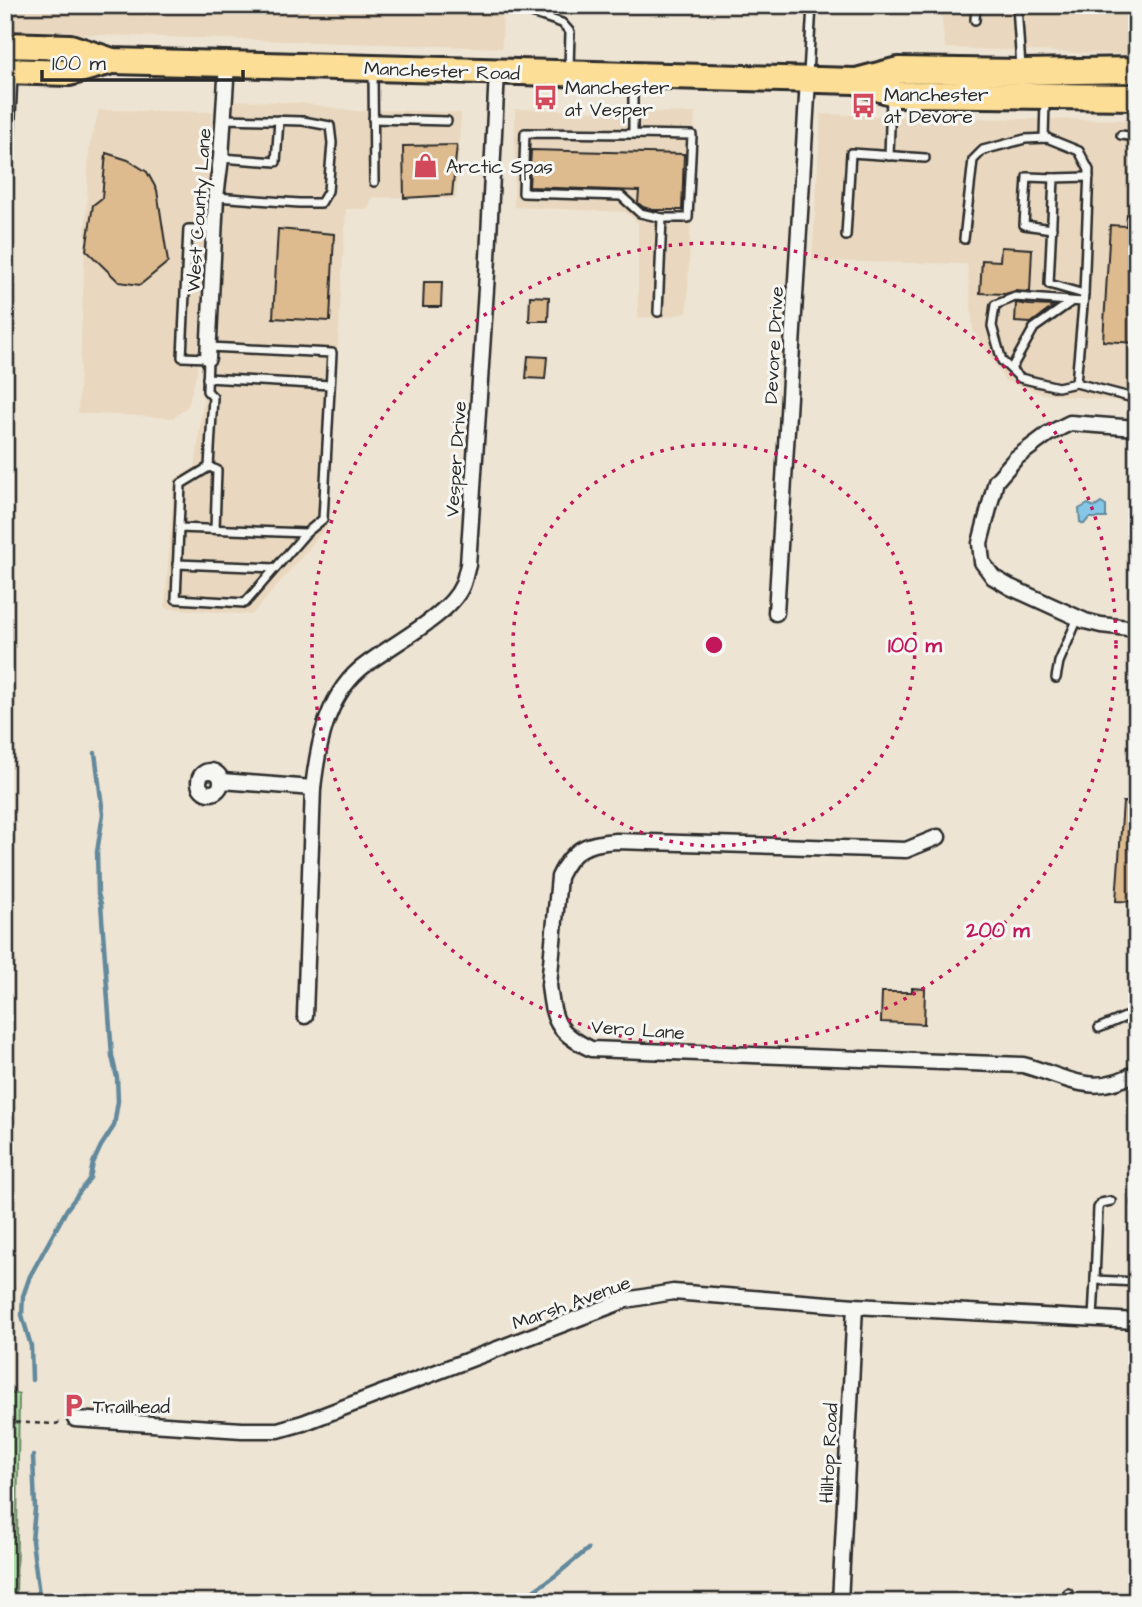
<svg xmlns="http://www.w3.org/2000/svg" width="1142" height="1607" font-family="'Architects Daughter',sans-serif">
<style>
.built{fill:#e9d8bf}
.green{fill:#aee3a5;stroke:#6c8768;stroke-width:2}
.water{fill:#86c7e7;stroke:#62899c;stroke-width:2}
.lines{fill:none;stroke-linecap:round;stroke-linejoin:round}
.stream{stroke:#62899c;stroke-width:4.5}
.building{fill:#ddbb8f;stroke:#2b2b2b;stroke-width:2}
.lane-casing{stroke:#2b2b2b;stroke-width:12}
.street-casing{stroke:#2b2b2b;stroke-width:19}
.highway-casing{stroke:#2b2b2b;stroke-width:30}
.path{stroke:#2b2b2b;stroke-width:2.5;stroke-dasharray:5 5;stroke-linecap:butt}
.lane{stroke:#f6f6f2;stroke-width:7}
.street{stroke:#f6f6f2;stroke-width:14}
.highway{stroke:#fdde96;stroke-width:24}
.ring{fill:none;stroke:#c2185b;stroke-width:3.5;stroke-dasharray:3.5 7}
.labels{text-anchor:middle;stroke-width:6;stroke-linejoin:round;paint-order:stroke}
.street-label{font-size:19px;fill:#2b2b2b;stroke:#f6f6f2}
.poi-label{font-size:19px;fill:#2b2b2b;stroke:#f6f6f2;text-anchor:start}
.centre{fill:#c2185b;stroke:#f6f6f2;stroke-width:3.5}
.ring-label{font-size:21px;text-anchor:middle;font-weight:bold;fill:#c2185b;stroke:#f6f6f2;stroke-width:6;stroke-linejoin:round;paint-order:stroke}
</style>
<rect width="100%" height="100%" fill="#eee4d4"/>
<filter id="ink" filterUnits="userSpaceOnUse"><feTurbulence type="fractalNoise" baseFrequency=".0143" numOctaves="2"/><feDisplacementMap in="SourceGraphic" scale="14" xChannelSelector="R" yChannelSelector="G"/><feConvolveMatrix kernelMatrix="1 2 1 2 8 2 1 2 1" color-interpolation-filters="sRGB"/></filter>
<g filter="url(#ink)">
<g class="built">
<polygon points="5,5 503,5 502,48 5,32"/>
<polygon points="940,5 1137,5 1137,55 945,48"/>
<polygon points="233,100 301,103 356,111 396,110 461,113 456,199 372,197 368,209 346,209 327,527 252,615 165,608 174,479 195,467 212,331 218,216"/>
<polygon points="515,109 695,113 687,313 659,318 638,317 638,222 625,212 514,207"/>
<polygon points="99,110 213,112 197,372 188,406 174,418 78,413 89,148"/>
<polygon points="821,114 942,118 1137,120 1137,403 1044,394 1005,381 973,330 967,264 812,261"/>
</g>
<polygon class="green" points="5,1393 19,1394 16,1602 5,1602"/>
<polygon class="water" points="1101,503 1106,506 1106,518 1089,518 1084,524 1080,522 1079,509 1088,504 1095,507"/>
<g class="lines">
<g class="stream">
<polyline points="32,1380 31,1346 22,1315 23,1296 30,1276 67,1209 90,1178 93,1163 101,1146 114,1126 118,1101 117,1078 112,1056 101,904 98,894 97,852 103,814 95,753"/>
<polyline points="33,1456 35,1509 32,1541 40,1602"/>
<polyline points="517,1602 555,1576 588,1549"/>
</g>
</g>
<g class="building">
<polygon points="457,145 452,195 404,198 403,146"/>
<polygon points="531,150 684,154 682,210 653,210 643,207 638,203 639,191 529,187"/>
<polygon points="106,153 128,160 147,172 157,190 168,262 140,285 119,282 86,250 93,205 102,198"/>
<polygon points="1127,214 1137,214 1137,343 1103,341 1110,225 1126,226"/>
<polygon points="278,229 334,234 330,321 273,318"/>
<polygon points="1001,247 1032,249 1030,292 1015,291 1005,294 980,293 982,260 1000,261"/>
<polygon points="424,282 442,282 441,307 423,307"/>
<polygon points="530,296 549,297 548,321 529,321"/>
<polygon points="1016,303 1029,305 1054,306 1031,323 1015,322"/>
<polygon points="528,356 547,357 545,379 526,378"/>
<polygon points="1123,802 1137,803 1137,902 1116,901"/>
<polygon points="912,988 925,989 924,1024 881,1022 882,992 912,992"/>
</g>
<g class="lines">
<defs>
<g id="lane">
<polyline points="527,5 532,13 562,23 570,32 569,69"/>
<polyline points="1017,5 1021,68"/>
<polyline points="1136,5 1137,18"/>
<polyline points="975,20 976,5"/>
<polyline points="373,72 374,182"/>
<polyline points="808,74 812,5"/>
<polyline points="373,119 447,121"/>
<polyline points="633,134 692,135 688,218 662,218 640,213 621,196 523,193 525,133 633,134 633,79"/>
<polyline points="1121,135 1137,137"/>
<polyline points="10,137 13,75"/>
<polyline points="1044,138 1045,101"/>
<polyline points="889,156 891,97"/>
<polyline points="221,158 276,162 279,120"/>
<polyline points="216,197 299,203 321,203 328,191 332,143 330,126 303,121 224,119"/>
<polyline points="1052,229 1024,225 1027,177 1054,178"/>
<polyline points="846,236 851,153 925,158"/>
<polyline points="964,239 973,160 983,150 1025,139 1047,138 1079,151 1089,170 1084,294 1076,383 1137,399"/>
<polyline points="1084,294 1049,284 1054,178 1089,177"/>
<polyline points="658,312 662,218"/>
<polyline points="209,347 332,353 323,519 306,533 245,603 176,599 179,528 306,533"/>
<polyline points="1011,369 1034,328 1071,302"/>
<polyline points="207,378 330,385"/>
<polyline points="1076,383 1058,387 1020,378 1002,361 992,326 995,305 1015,297 1083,302"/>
<polyline points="209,467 213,397 207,391 208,358 182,357 188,229 214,229"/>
<polyline points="209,467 217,470 215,529"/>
<polyline points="179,528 181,484 209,467"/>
<polyline points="177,564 275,568"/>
<polyline points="1056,678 1059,662 1078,618"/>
<polyline points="1099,1028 1137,1012"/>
<polyline points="1136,1202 1137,1202"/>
<polyline points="1095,1280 1098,1208 1101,1203 1111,1201"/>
<polyline points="1093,1318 1095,1280 1137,1282"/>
<polyline points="1068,1602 1068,1593"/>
</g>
<g id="street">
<polyline points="208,358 216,197 221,158 227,64"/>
<polyline points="1137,428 1070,423 1048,434 1016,458 996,481 980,543 982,562 993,577 1010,587 1085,621 1101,625 1137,629"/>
<polyline points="776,613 808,80"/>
<circle cx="210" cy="782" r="11"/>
<polyline points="222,781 313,788"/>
<path d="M938,837L906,850L616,841C586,843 572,849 559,877L549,985C553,1021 557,1033 591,1049L1023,1065C1065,1076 1093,1099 1137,1072"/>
<path d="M305,1016L313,788C318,746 326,699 359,670C387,646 449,617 462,586C465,579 466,571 468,565L488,258L497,71"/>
<polyline points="75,1419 242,1430 278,1430 303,1423 626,1300 673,1292 855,1306 1137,1321"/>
<polyline points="840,1602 855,1306"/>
</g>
<g id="highway">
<polyline points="5,45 70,47 112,61 855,81 897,94 1137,97"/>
<polyline points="5,71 69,73 112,61"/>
<polyline points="856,81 898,70 1021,72 1137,70"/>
</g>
</defs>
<use href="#lane" class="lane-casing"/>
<use href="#street" class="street-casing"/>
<use href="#highway" class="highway-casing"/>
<polyline class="path" points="5,1422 55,1424 62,1422"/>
<use href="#lane" class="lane"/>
<use href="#street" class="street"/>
<use href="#highway" class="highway"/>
</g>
</g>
<g class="ring">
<circle cx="714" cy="645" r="201"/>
<circle cx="714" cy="645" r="402"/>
</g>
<defs>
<symbol id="bus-bare" viewBox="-9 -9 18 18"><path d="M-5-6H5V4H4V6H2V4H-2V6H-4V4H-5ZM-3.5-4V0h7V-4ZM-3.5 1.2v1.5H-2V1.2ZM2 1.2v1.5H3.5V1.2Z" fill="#d1495b" stroke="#f6f6f2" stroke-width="2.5" paint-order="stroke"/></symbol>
<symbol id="shop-bare" viewBox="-9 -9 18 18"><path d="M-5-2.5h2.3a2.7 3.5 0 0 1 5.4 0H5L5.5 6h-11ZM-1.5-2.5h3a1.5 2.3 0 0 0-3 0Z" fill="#d1495b" stroke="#f6f6f2" stroke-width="2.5" paint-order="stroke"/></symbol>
<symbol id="parking-bare" viewBox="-9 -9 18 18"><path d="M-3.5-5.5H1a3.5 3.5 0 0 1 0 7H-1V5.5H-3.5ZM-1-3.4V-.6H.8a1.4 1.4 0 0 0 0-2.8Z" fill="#d1495b" stroke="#f6f6f2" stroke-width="2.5" paint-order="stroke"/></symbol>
</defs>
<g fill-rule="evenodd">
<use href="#bus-bare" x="528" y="80" width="35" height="35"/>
<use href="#bus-bare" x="846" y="88" width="35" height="35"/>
<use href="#shop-bare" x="408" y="148" width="35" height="35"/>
<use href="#parking-bare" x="56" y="1388" width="35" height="35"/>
</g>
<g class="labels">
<g class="street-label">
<text transform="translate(442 70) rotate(2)" y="7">Manchester Road</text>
<text transform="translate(198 210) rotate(-86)" y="7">West County Lane</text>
<text transform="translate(773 345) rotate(-87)" y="7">Devore Drive</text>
<text transform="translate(455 459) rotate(-86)" y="7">Vesper Drive</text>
<text transform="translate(638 1029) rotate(4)" y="7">Vero Lane</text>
<text transform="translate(571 1302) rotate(-20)" y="7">Marsh Avenue</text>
<text transform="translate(828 1453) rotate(-87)" y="7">Hilltop Road</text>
</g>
<g class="poi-label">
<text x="565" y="94">Manchester<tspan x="565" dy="22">at Vesper</tspan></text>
<text x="884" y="101">Manchester<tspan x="884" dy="22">at Devore</tspan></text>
<text x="446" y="173">Arctic Spas</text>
<text x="93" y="1413">Trailhead</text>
</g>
</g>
<circle cx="714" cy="645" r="10" class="centre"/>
<g class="ring-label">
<text x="915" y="652">100 m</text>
<text x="998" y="937">200 m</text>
</g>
<rect width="1142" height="1607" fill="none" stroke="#f6f6f2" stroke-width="28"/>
<rect x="14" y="14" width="1114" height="1579" fill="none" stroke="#2b2b2b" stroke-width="2.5" filter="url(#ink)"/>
<path d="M42 70v10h201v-10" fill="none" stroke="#2b2b2b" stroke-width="3.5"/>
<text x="52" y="70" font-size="21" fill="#2b2b2b" stroke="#f6f6f2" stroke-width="5" paint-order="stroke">100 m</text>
</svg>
